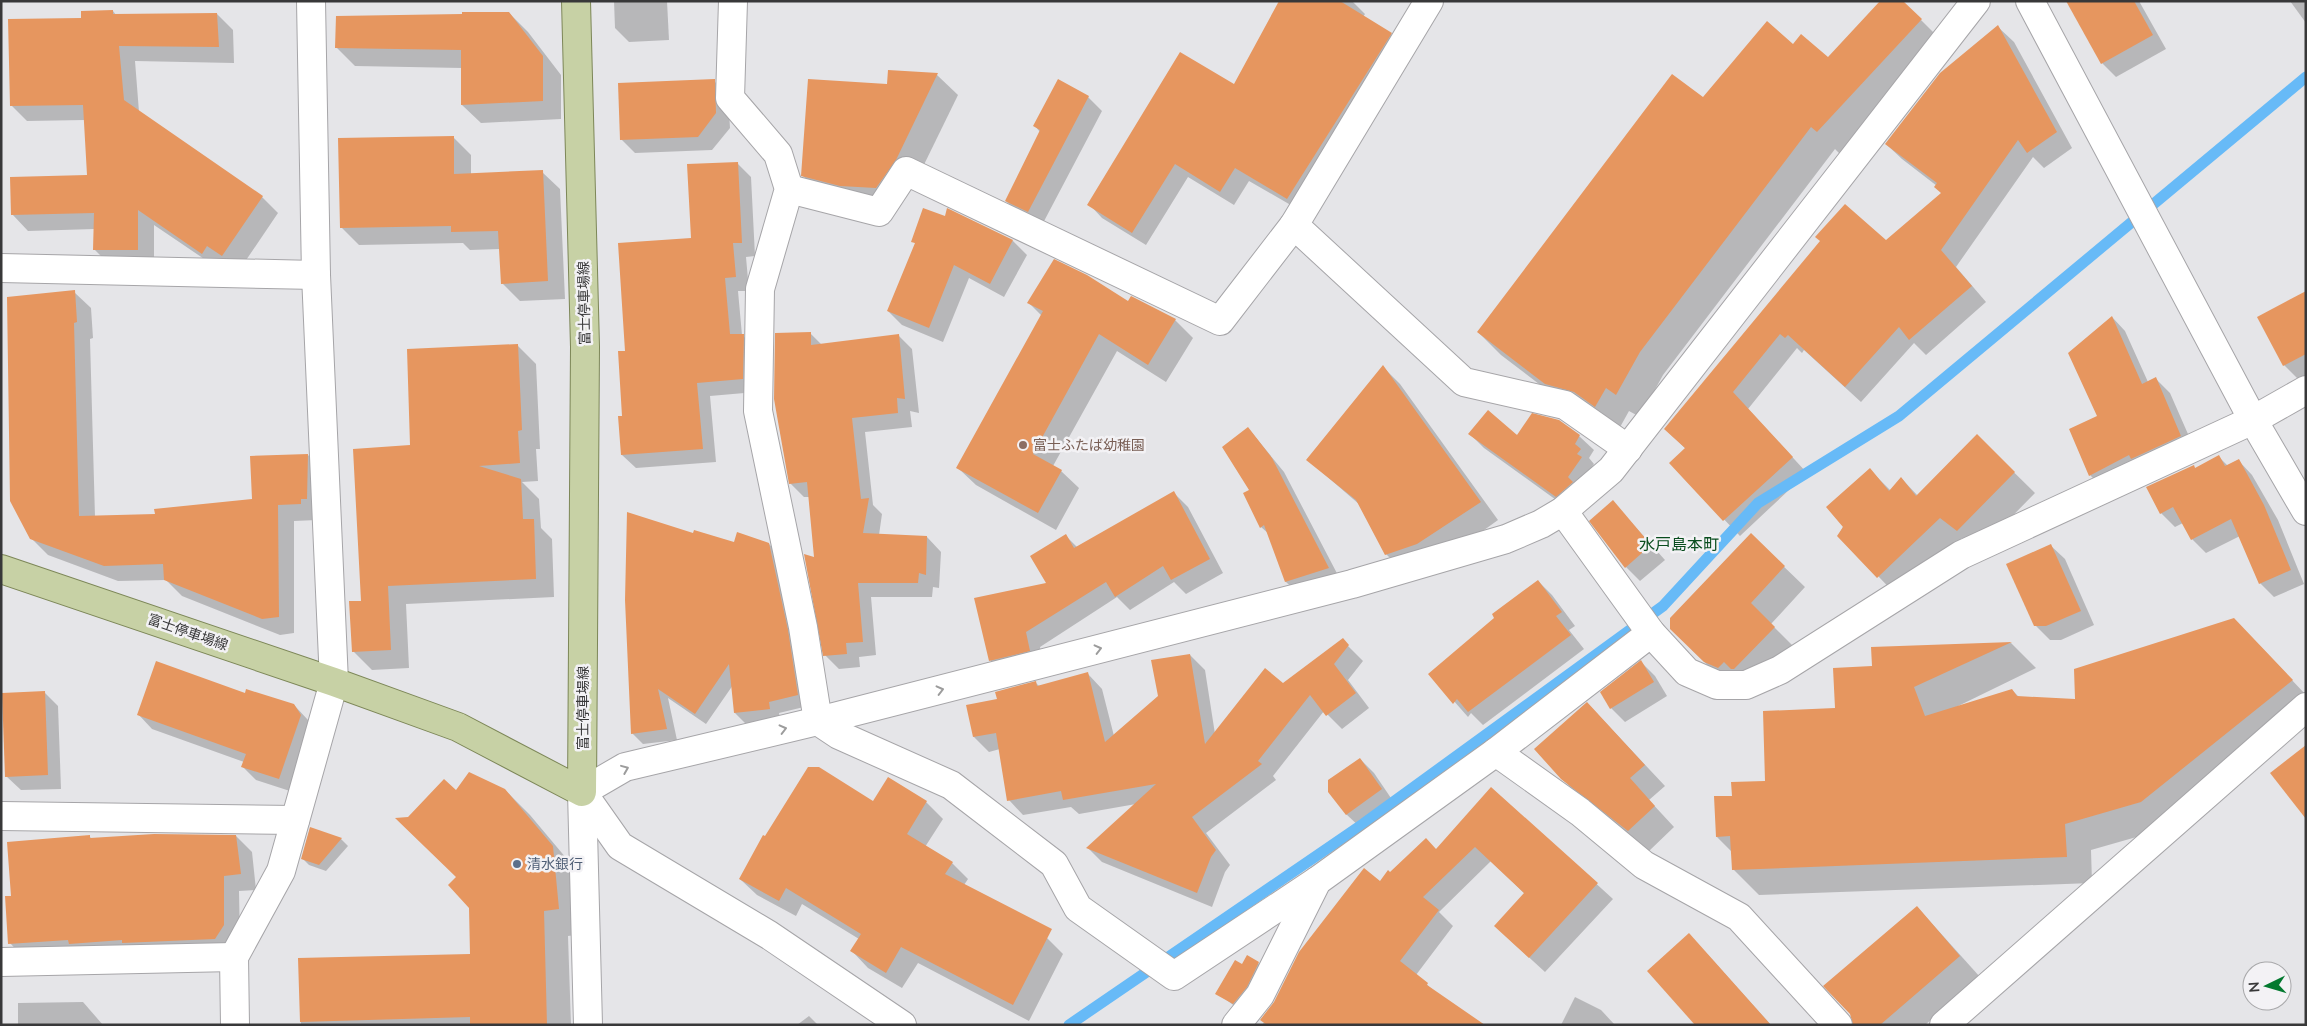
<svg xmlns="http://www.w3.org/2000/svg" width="2307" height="1026" font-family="Lato,'Noto Sans JP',sans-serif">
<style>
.shadow{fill:#0003}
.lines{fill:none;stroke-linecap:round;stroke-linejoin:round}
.stream{stroke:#67baf7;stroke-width:11}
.building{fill:#e6965f}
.minor-casing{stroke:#a6a5a8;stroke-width:30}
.major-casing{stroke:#7d8758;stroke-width:30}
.minor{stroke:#fff;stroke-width:28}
.major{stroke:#c7d1a5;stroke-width:28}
.oneway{stroke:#9c9c9c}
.education-dot{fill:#8d6e63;stroke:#f3f2f5;stroke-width:2}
.service-dot{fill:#5c6f8a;stroke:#f3f2f5;stroke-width:2}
.labels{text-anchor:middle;stroke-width:5;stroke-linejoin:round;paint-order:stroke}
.street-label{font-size:14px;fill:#383839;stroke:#f3f2f5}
.education-label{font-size:14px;fill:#785e54;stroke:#f3f2f5;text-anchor:start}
.service-label{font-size:14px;fill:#4e5e75;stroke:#f3f2f5;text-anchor:start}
.quarter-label{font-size:16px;fill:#094d1e;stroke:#f3f2f5}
</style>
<rect width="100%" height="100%" fill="#e5e5e8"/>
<g class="shadow">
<polygon points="614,1 667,1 669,40 629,42 615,28"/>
<polygon points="1308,1 1352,1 1365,14 1363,17 1391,34 1404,47 1301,211 1249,181 1234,205 1188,177 1146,245 1102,218 1089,204 1234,85"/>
<polygon points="2068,1 2139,1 2166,49 2116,77 2102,63"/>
<polygon points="2290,1 2306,1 2306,23"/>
<polygon points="113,11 116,15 217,14 233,30 234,63 135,61 139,112 262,197 278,213 238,272 219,269 154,225 154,266 110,265 94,249 95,229 28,231 12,214 88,177 85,120 27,121 11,105 83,20"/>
<polygon points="509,13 528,32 561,75 561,119 481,123 462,105 462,68 355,66 337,48"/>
<polygon points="1921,20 1944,43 1840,154 1835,149 1663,375 1640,417 1629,411 1619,429 1569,407 1501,355 1478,332 1703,99 1793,45 1828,59"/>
<polygon points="1998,27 2014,42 2072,148 2044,168 2033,157 1956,267 1986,302 1926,355 1914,343 1861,402 1804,350 1802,353 1797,348 1748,409 1807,473 1740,536 1670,463 1686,449 1665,429 1942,194 1937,186 1902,159 1886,144"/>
<polygon points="937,75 958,95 916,181 897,208 823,196 803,176 888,85"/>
<polygon points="714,81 728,95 730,128 712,150 635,153 621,139"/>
<polygon points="1088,97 1102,111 1042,225 1020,215 1006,201 1040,132 1035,126"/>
<polygon points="453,137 471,155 471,175 542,172 560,189 565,299 520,301 502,283 500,249 470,250 463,243 359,245 341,227"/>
<polygon points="737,163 751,177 755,256 746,257 749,291 738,291 742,335 757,349 756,392 710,396 716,462 636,468 622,455 627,352"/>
<polygon points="913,241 1013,241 1027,255 1004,297 969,278 943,342 902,325 888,311 916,244"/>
<polygon points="74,292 91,308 93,338 90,339 95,517 156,515 253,501 308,455 324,472 317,520 294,521 294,633 280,635 182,596 166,580 118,581 48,555 31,538"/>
<polygon points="2306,292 2306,375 2298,379 2284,365"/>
<polygon points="1029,303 1128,303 1175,320 1193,338 1166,382 1117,351 1053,466 1061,471 1079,488 1056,530 976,485 958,468 1042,316"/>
<polygon points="2112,317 2125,331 2148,382 2156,379 2170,393 2195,450 2104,489 2090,475"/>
<polygon points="810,333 822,345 898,335 912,349 919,413 910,411 912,427 865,432 873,505 882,514 879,535 927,537 941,552 939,588 933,587 932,597 871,597 876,655 859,657 860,667 839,669 825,655 809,497 804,497 790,483"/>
<polygon points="518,346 536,364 540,449 536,449 538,481 522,482 539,499 541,528 552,539 554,597 406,604 409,668 372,670 353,651 362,602 412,446"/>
<polygon points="1383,367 1400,384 1498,520 1473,538 1404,572 1386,554 1360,505 1308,460"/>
<polygon points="1248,428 1284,472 1341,581 1299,594 1286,582 1269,534 1261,527 1251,490"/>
<polygon points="1470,434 1579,436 1594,450 1589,458 1594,464 1591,468 1596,472 1570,510 1484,448"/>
<polygon points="1977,436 2035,493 1978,551 1962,538 1899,598 1839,535 1870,470 1891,491 1902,479 1918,496"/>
<polygon points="2218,456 2228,466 2238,460 2252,475 2278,520 2304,584 2274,597 2260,583 2240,536 2206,553 2192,539 2183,523 2175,527 2161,513 2193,466 2196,469"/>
<polygon points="1174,493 1188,507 1223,573 1186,594 1174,582 1130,610 1117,597 1040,647 1043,664 1004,675 990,660 1048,583 1065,535 1077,547"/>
<polygon points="1613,502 1665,560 1640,581 1626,567"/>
<polygon points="694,534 735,544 769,544 780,555 808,706 779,713 780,720 746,724 735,713 733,685 706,724 668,698 677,740 643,744 632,733"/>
<polygon points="1751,535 1805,587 1771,624 1795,648 1726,683 1692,650"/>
<polygon points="2050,545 2065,559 2094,625 2061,640 2050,640 2036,626"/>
<polygon points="1538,581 1552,595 1575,626 1569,630 1584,649 1483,725 1471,713 1468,717 1430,674"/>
<polygon points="1342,640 1363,661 1348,680 1369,708 1342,729 1324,711 1273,776 1276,780 1206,833 1230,865 1225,872 1212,907 1102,862 1088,848 1136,804 1079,814 1071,807 1023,815 1009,800 1000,749 989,752 974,737 968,706 998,700 1036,683 1039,686 1088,674 1102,689 1114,736 1159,696 1190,655 1205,670 1215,734"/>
<polygon points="2011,643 2036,668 1952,709 2012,690 2019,697 2077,700 2260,646 2306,695 2168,828 2091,850 2092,883 1759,895 1733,869 1732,852 1717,837 1733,797 1766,782 1836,710 1873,668 1873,648"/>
<polygon points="1641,662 1655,676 1667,696 1625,722 1611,708"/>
<polygon points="44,692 58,706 61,789 21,790 6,776"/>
<polygon points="246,694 294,705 308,720 315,730 293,792 256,780 242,766 244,762 152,729 138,714"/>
<polygon points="1587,703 1665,786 1649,800 1674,827 1649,851 1583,799 1561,778"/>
<polygon points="1360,759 1374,773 1395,804 1361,828 1346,814"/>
<polygon points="888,779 926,802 943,819 925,847 952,863 968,879 964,885 1047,938 1063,954 1029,1021 918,963 902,988 868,968 852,951 859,939 802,904 796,916 757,895 740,879 766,838 874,802"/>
<polygon points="1492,789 1613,899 1545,972 1511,941 1525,894 1491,861 1439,912 1453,926 1416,975 1443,999 1429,1025 1262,1025 1381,882 1390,873 1437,850"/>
<polygon points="505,790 530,815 577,871 583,934 568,936 571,1025 301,1025 299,960 471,955 470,907 457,877 409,818 456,792"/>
<polygon points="310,828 341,839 348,846 326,871 309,865 302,858"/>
<polygon points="89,836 92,839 236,836 252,852 256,890 239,891 240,942 231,954 25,959 10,943 12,897"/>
<polygon points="1917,907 1980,977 1925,1025 1854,1025"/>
<polygon points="1689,935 1709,956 1771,1025 1697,1025"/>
<polygon points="1258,963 1265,970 1240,1010 1217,993 1242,965"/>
<polygon points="1575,997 1601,1010 1615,1025 1561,1025"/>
<polygon points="83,1002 103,1025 18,1025 18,1003"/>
<polygon points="809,1016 818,1025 797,1025"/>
</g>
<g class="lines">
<polyline class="stream" points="1069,1025 1363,824 1663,606 1758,503 1899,416 2306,77"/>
</g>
<g class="building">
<polygon points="1279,1 1340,1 1392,33 1287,199 1235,168 1220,192 1175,164 1132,233 1087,205 1180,52 1234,84"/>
<polygon points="1880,1 1903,1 1922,19 1817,132 1811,127 1640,352 1616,395 1606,388 1595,407 1574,392 1545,384 1477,332 1672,74 1703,97 1767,21 1793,44 1801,34 1828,57"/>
<polygon points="2066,1 2134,1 2153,35 2101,64"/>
<polygon points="113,10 113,14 217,13 219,47 119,46 124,100 263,196 222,256 207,246 202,254 138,210 138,250 93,250 94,213 11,215 10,177 87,175 83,105 10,106 8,19 81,18 81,11"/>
<polygon points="462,12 509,12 543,56 543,101 461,105 461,50 335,48 336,16 462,14"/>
<polygon points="1998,25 2057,132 2027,153 2018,140 1941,250 1972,286 1909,340 1899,327 1845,387 1788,335 1785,338 1780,334 1733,392 1793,457 1723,521 1669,463 1685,448 1664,429 1820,241 1815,237 1845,204 1886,240 1941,193 1934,187 1937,183 1885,144 1940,73"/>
<polygon points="888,70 938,73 896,160 876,188 840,186 801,176 808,79 887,84"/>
<polygon points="715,79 716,113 698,137 620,140 618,83"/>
<polygon points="1058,79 1089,96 1028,212 1005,201 1040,130 1033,126"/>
<polygon points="454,136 454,174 543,170 548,281 501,284 498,231 451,232 451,226 340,228 338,138"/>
<polygon points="738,162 742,243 733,243 736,277 725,278 730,334 744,334 743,379 697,383 703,449 621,455 618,416 622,416 618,351 625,351 618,243 691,238 687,164"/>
<polygon points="923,208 945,216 947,208 1013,240 990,284 954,265 929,328 887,311 915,243 911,242"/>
<polygon points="1054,259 1087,275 1128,301 1131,296 1176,319 1148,365 1099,334 1033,454 1062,470 1038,513 956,468 1043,311 1027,303"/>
<polygon points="75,290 77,322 74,323 79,516 155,514 154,509 252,499 250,456 308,454 307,499 301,499 301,504 278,505 279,617 262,619 164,580 163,564 104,566 30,539 10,501 7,297"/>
<polygon points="2306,291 2306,354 2283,366 2257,317"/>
<polygon points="2112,316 2142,384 2156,377 2181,436 2131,459 2129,455 2089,476 2069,429 2097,416 2068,353"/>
<polygon points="811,332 811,345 899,334 905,399 897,398 898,413 852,418 861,499 869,498 863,533 927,536 926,575 919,573 918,583 858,583 863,642 846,643 847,654 823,656 804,554 814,557 807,482 789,484 774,399 775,333"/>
<polygon points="518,344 522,430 518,431 520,463 479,466 521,479 523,519 534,519 536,579 388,586 391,650 352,652 349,601 361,601 353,449 410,445 407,349"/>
<polygon points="1383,365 1481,502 1417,544 1385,555 1356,500 1306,460"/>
<polygon points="1488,410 1517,435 1532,413 1559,420 1580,435 1575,444 1581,449 1577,454 1582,457 1568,477 1573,482 1556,497 1468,434"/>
<polygon points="1248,427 1272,458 1329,568 1285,582 1264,525 1260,528 1243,493 1249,490 1222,447"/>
<polygon points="1977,434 2015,472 1957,531 1940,518 1877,578 1837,536 1843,527 1826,507 1870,468 1889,491 1901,477 1916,496"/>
<polygon points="2219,455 2225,466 2239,459 2264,505 2291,570 2259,584 2231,519 2191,540 2173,507 2160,514 2146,487 2194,465 2195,468"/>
<polygon points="1174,491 1210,559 1171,580 1163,566 1115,597 1106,582 1026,632 1030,651 989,661 974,598 1046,583 1030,556 1066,534 1074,548"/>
<polygon points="1613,500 1651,545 1625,568 1589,521"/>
<polygon points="627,512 693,533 694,530 734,542 737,532 769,543 788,630 798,695 769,702 770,709 734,713 729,664 695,714 658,689 667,729 631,734 625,600"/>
<polygon points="1751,533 1785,566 1751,603 1775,627 1734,669 1731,669 1724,662 1718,668 1704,662 1670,629 1670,618"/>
<polygon points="2051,544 2081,611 2046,626 2034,626 2006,564"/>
<polygon points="1538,580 1562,612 1556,616 1571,635 1468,712 1457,699 1453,704 1428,674 1494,618 1492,614"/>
<polygon points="2234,618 2293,680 2141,802 2065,824 2067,857 1732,870 1730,836 1716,837 1714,796 1732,796 1731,782 1765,781 1763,711 1835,708 1833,668 1872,666 1871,647 2012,642 1914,687 1925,716 2012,689 2017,696 2075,699 2074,669"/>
<polygon points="1343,638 1349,645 1334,664 1356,693 1326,716 1310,695 1258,761 1262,764 1192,817 1216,850 1211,857 1197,893 1086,848 1156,784 1063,800 1061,791 1007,801 996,733 973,737 966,705 997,699 995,692 1036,681 1037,686 1088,672 1105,742 1158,696 1151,660 1190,654 1205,744 1265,668 1283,683"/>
<polygon points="1641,660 1654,682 1610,709 1600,692"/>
<polygon points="156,661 245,693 246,689 294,704 301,715 279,779 241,767 246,754 137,715"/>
<polygon points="45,691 48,775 5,777 2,693"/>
<polygon points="1587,702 1645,765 1630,778 1655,806 1628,831 1561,779 1534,749"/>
<polygon points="2306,745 2306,819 2270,773"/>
<polygon points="1360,758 1382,789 1346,815 1328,792 1328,780"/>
<polygon points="808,767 819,767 873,801 888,777 927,801 907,834 953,862 945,874 1052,929 1013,1005 901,947 886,973 850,951 861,934 786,888 779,901 739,879 763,835 765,836"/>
<polygon points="469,772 505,789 553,846 559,909 544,911 547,1025 470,1025 470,1017 300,1022 298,958 470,954 469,908 448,885 456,877 395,818 408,817 444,779 456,790"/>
<polygon points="1491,787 1598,883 1529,958 1494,926 1524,893 1475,847 1423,897 1439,910 1400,961 1428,983 1427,985 1485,1025 1267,1025 1260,1020 1274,1002 1299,952 1364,868 1380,881 1388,870 1390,872 1426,838 1436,849"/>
<polygon points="310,827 342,838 319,865 301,859"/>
<polygon points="154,834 236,835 241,874 224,876 224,925 215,939 122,943 122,940 69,944 68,940 8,944 5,896 11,896 7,842 90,835 90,838"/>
<polygon points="1917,906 1960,956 1880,1025 1853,1025 1850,1014 1823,986"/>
<polygon points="1689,933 1771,1025 1695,1025 1647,971"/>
<polygon points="1247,955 1259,962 1247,987 1233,1004 1215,994 1235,960 1242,964"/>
</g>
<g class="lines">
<defs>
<g id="minor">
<polyline points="733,1 730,98 778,154 789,189 760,289 758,411 803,627 818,721 839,735 951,785 1054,864 1078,908 1174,976 1317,881"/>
<polyline points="2030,1 2253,420 2306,511"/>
<polyline points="789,189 879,212 906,171 1220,321 1294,225 1429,1"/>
<polyline points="1294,225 1464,382 1565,405 1628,449"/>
<polyline points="1,268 316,275"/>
<polyline points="1563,511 1651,633 1687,672 1717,685 1746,685 1780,670 1961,555 2253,420 2306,390"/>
<polyline points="1496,752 1580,812 1644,865 1739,917 1838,1025"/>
<polyline points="582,792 625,767 818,721 1352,584 1506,539 1541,524 1563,511 1611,470 1976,1"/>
<polyline points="582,792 620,846 769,935 902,1025"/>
<polyline points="582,792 588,1025"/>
<polyline points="1,816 295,820"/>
<polyline points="1,962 234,957"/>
<polyline points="235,1025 234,957 281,871 334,682 316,275 311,1"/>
<polyline points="1236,1025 1260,995 1317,881 1496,752 1651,633"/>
<polyline points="1944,1025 2306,707"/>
</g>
<polyline id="major" points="1,569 334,682 458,727 582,792 585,347 576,1"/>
</defs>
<use href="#minor" class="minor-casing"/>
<use href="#major" class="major-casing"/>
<use href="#minor" class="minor"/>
<use href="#major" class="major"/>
</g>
<defs><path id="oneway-chevron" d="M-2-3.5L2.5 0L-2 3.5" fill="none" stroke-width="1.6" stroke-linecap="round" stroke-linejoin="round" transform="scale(1.25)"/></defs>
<g class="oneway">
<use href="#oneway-chevron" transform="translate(1098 649) rotate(-14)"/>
<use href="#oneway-chevron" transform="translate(940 690) rotate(-14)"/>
<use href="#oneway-chevron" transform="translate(783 729) rotate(-14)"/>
<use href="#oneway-chevron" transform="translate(625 769) rotate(-22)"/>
</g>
<circle class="education-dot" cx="1023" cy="445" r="5"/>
<circle class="service-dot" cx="517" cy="864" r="5"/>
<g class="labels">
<g class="street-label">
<text transform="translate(584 303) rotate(-91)" y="5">富士停車場線</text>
<text transform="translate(188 632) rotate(19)" y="5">富士停車場線</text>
<text transform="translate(583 708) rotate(-90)" y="5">富士停車場線</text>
</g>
<g class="education-label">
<text x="1033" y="450">富士ふたば幼稚園</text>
</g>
<g class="service-label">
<text x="527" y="869">清水銀行</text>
</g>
<g class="quarter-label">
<text x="1679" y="550">水戸島本町</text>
</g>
</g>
<rect width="2307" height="1026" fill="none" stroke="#383839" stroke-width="5"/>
<g transform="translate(2267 986) rotate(265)"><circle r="24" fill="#f3f2f5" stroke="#a8a8aa"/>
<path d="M0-4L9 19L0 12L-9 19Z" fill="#03792f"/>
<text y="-8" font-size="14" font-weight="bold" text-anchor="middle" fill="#383839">N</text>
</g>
</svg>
